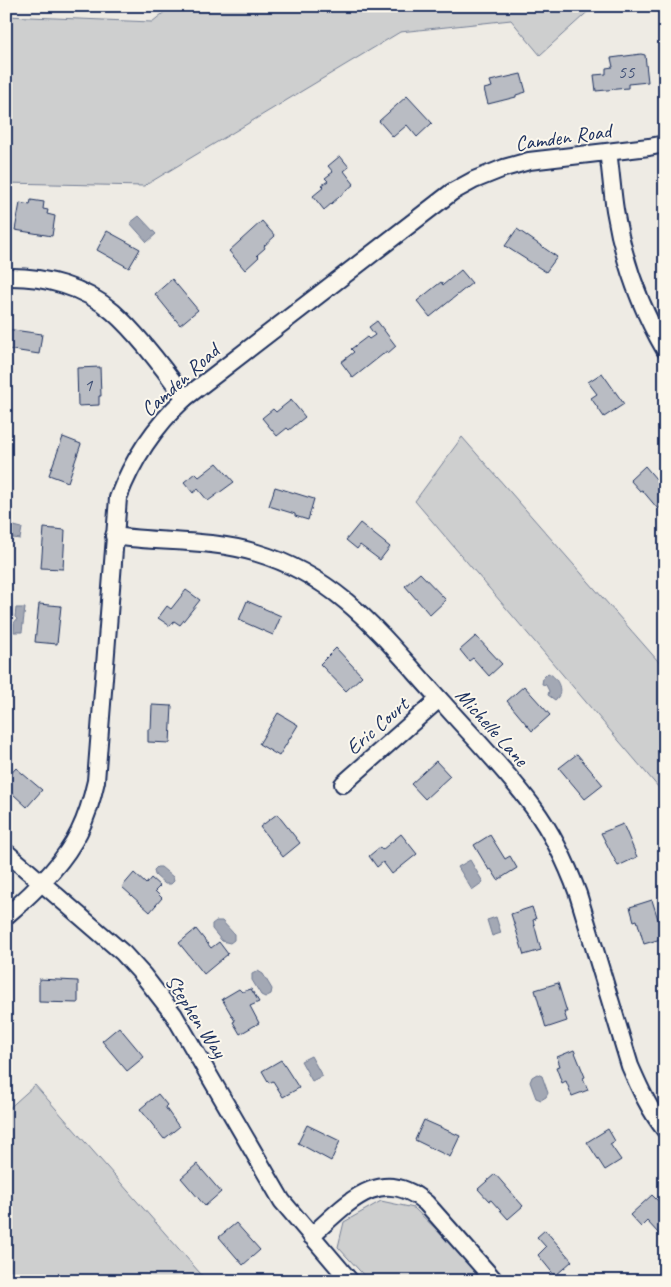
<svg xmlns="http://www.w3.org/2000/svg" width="671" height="1287" font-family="Caveat,sans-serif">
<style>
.green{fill:#cecfcf;stroke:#747f96}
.water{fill:#a3a8b4;stroke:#6d7892}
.building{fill:#b9bcc3;stroke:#1b2f5e}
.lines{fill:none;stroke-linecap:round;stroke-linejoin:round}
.street-casing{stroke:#1b2f5e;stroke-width:20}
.street{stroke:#fbf7ec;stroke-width:16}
.labels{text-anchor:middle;stroke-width:4;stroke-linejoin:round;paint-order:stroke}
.number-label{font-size:19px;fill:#425277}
.street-label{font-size:21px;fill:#1b2f5e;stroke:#fbf7ec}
</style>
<rect width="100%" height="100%" fill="#eeebe4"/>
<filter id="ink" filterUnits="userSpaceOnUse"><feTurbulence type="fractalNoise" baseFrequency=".02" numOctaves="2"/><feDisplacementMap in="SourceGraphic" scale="10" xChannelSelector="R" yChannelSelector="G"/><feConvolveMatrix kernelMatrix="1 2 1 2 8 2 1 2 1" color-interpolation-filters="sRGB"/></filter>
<g filter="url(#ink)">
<g class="green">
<polygon points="172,6 594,6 540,55 511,20 400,32 144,186 6,183 6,16 152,22"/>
<polygon points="462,437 665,669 665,795 415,501"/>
<polygon points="35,1085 207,1281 6,1281 6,1111"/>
<polygon points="381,1201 414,1208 490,1281 369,1281 338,1247 344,1222"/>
</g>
<g class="water">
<polygon points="139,216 156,234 147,242 130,223"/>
<polygon points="6,524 22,528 20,539 6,537"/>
<polygon points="16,608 25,608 22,632 14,632 14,623 17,619 15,617"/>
<path d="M548,673C558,677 565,693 555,700L548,695L549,691L546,685L542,684L543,678Z"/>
<polygon points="470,860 483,882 472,890 458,867"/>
<polygon points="157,867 161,867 173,877 174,881 171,884 165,884 155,875 154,870"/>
<polygon points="496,917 501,933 492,936 487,920"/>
<polygon points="216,921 222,921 234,934 234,940 230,943 222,941 212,929 212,924"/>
<polygon points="258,971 263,974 272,989 271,994 265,997 261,995 252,980 252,974"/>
<polygon points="311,1056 322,1076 312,1081 301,1061"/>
<polygon points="537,1074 542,1076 548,1093 546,1097 541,1100 536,1098 530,1082 532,1077"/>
</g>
<g class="building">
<polygon points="641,54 645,55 648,82 628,84 628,88 596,91 594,75 606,74 606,68 613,67 611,58"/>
<polygon points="521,74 526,92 516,95 516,97 488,104 484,89 492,87 490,81"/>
<polygon points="407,96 432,123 417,137 407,125 393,137 379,121"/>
<polygon points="340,156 349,167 344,171 354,184 324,210 313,196 324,187 322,185 328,181 325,178 333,172 328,166"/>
<polygon points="31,200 44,202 43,209 48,210 47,214 55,216 52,236 15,230 20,203 30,205"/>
<polygon points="262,221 275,236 264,246 265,248 257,255 259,257 245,270 229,251"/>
<polygon points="517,229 557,257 546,272 505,246"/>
<polygon points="107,231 140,249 129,268 97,250"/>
<polygon points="461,270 472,283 430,317 417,301 441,282 443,285"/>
<polygon points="172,279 198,310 180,325 155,294"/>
<polygon points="377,321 396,346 388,353 387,351 353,378 341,362 354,352 351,349 367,337 369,339 375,335 369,327"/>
<polygon points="6,329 42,334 39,354 6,349"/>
<polygon points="100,367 101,396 99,396 99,405 78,406 77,368"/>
<polygon points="602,373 624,404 604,417 591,398 597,394 588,382"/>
<polygon points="291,400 305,417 289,430 287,428 277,436 262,418 273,409 276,412"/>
<polygon points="63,437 81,444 68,482 49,475"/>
<polygon points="217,463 234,482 208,501 198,489 193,493 184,482 195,473 199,477"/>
<polygon points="645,466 656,479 665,471 665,503 658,509 642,490 640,491 630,480"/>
<polygon points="275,487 314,499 308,520 295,516 295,514 269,506"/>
<polygon points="360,523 390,547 380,560 360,545 357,549 346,540"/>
<polygon points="44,528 65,530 63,569 41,568"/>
<polygon points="420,573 446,600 430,615 405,586"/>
<polygon points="186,590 200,600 180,625 174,621 170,626 158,618 167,606 171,609"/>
<polygon points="247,601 281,616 273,635 239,620"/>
<polygon points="39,604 61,606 57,644 35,642"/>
<polygon points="476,636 502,664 489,676 473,658 469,661 460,650"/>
<polygon points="336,648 362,676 346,691 320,664"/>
<polygon points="524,686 550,715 532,731 507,701"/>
<polygon points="152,705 172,706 170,743 148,742 148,729 151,729"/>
<polygon points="278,713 298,725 279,756 259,744"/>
<polygon points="577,754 603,785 585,799 559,768"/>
<polygon points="436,761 450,776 425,799 411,784"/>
<polygon points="16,768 42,790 27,807 13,794 6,802 6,779"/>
<polygon points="277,814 300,843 283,857 260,827"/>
<polygon points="623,824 637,857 618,866 601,833"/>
<polygon points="401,834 417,854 392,874 383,862 377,867 369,856 380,847 382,850"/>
<polygon points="490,835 505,859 510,856 517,868 498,880 491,869 489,870 474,845"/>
<polygon points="134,873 146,884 151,878 160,886 155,891 162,898 150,912 122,887"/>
<polygon points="652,900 664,938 644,944 637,920 634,921 630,907"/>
<polygon points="532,907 536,919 533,920 541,950 524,955 511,914"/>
<polygon points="196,929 211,948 219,942 228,954 204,974 179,943"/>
<polygon points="39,979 78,981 78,1003 39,1002"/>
<polygon points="558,983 567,1012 564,1012 567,1021 546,1028 535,990"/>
<polygon points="239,989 242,992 251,989 259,1002 250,1006 259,1023 240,1034 233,1022 235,1021 222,999"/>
<polygon points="119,1027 144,1057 127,1071 102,1041"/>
<polygon points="574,1050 585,1077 583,1078 588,1090 572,1096 566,1081 562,1083 556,1067 560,1066 557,1057"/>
<polygon points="281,1060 299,1088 283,1097 273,1081 269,1083 262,1071"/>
<polygon points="158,1094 167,1105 165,1107 179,1127 164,1139 140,1109"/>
<polygon points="424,1120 460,1136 450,1157 415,1140"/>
<polygon points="307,1125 340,1141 331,1161 298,1143"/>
<polygon points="608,1129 615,1141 610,1144 621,1160 605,1170 587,1142"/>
<polygon points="197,1164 221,1192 205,1206 181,1178"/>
<polygon points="495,1174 523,1206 508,1219 491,1200 489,1201 478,1189"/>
<polygon points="652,1195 665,1208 665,1229 659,1234 647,1221 641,1227 630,1215"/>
<polygon points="236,1223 260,1250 243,1265 219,1237"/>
<polygon points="545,1230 572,1261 555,1276 538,1255 546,1247 537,1237"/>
</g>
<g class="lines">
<defs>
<g id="street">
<path d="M608,152C611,171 612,191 615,210C623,259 640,307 665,350"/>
<path d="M6,277C44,276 85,287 113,312C139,335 165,370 185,398"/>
<path d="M114,536C162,543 211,539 257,553C342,578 385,640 442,702C473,737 506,770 533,807C553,834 567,864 578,894L630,1066C640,1089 650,1111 665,1130"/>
<polyline points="343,784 439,699"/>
<polyline points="6,852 123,953 143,975 174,1015 282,1201 350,1281"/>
<path d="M6,916C32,894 64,863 79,832C87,816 92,799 96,781L118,498C133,458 154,427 185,398L452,192L474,180L504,168L529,161L649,147L665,144"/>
<path d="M311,1236C346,1205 380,1163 426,1203L495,1281"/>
</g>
</defs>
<use href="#street" class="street-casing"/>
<use href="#street" class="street"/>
</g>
</g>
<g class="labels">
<g class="number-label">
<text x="626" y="78">55</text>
<text x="88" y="391">1</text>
</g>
<g class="street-label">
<text transform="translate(563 137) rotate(-8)" y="7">Camden Road</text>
<text transform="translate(180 380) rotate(-42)" y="7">Camden Road</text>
<text transform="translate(377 726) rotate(-41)" y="7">Eric Court</text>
<text transform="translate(492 727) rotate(48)" y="7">Michelle Lane</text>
<text transform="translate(196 1016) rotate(57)" y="7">Stephen Way</text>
</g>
</g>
<rect width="671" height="1287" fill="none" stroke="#fbf7ec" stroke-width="25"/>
<rect x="12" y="12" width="646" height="1262" fill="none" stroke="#1b2f5e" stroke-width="2" filter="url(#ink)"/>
</svg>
